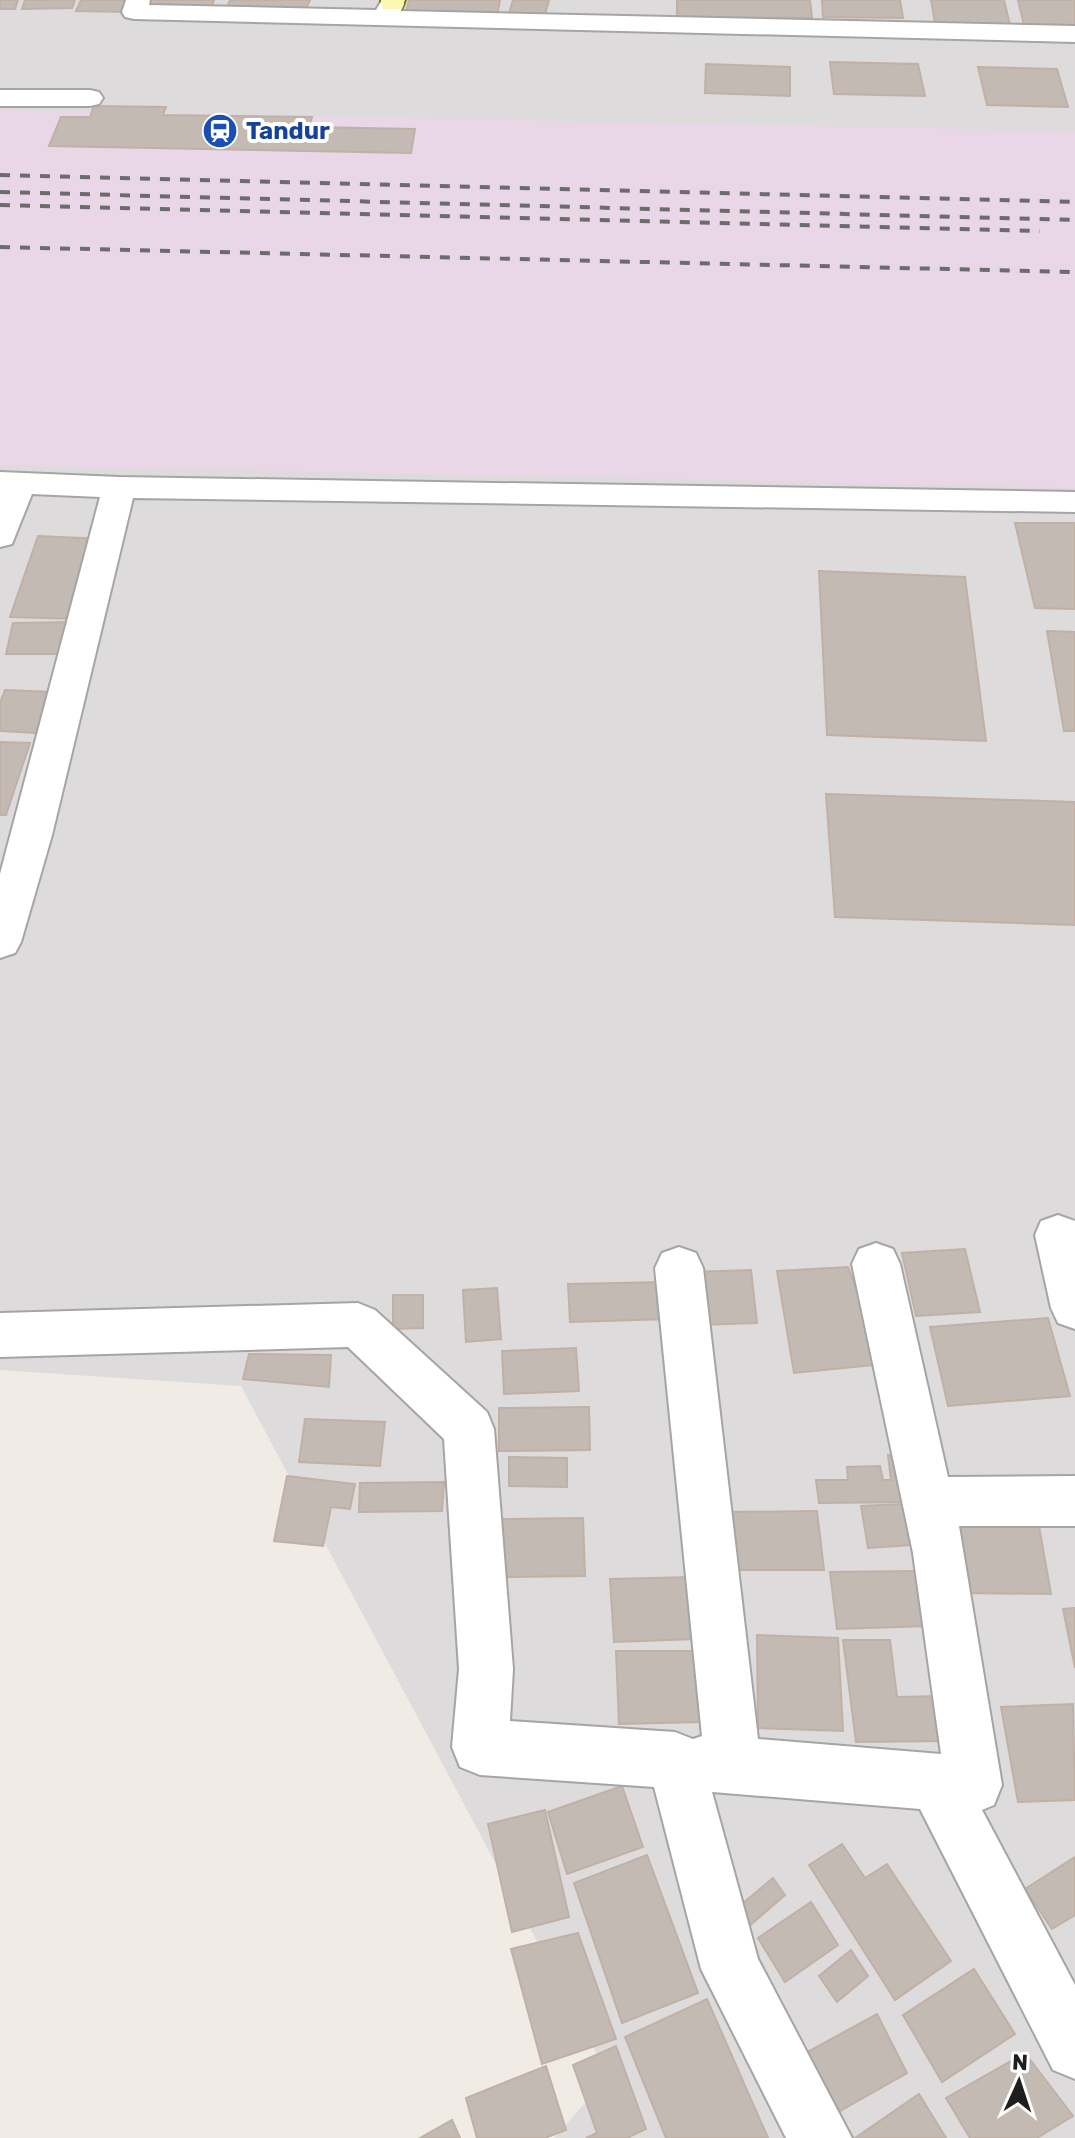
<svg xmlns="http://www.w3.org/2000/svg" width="1075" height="2138" font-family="Rubik,sans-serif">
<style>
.residential{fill:#dddbdb}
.industrial{fill:#e9d6e7}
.building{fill:#c4bab4;stroke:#c1b0a6;stroke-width:2}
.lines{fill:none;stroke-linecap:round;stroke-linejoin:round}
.street-casing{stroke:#a5a5a5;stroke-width:4}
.secondary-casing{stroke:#777803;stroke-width:4}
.street{fill:#fff;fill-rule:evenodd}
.secondary{fill:#faf7b7;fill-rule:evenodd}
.rail{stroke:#6c6c6c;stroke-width:4;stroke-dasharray:10 10;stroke-linecap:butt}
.labels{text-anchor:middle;stroke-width:8;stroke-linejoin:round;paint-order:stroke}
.far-transit-label{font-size:24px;font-weight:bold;fill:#164399;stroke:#fff;text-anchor:start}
</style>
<rect width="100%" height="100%" fill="#f0ebe4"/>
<polygon class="residential" points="0,0 1075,0 1075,2138 554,2138 609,2076 241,1386 0,1370"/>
<polygon class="industrial" points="0,110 1075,131 1075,488 0,465"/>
<g class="building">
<polygon points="0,0 18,0 15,9 0,9"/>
<polygon points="25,0 75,0 72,8 22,9"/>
<polygon points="81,0 134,0 129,12 76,11"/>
<polygon points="149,0 214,0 211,8 146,7"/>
<polygon points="230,0 310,0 305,11 227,8"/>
<polygon points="409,0 500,0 497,16 406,12"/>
<polygon points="513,0 549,0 545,15 509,14"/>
<polygon points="677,0 810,0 812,18 677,17"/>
<polygon points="822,0 900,0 903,18 823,17"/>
<polygon points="931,0 1004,0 1010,25 935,23"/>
<polygon points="1018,0 1075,0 1075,27 1024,25"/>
<polygon points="830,62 918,64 925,96 834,94"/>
<polygon points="706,64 790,67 790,96 705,93"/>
<polygon points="978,67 1057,69 1068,107 987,105"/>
<polygon points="94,106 166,107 163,115 312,117 309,127 415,129 411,153 49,146 61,117 90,117"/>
<polygon points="1015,523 1075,523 1075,609 1035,608"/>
<polygon points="38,536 103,539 79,619 10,617"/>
<polygon points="819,571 965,577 986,741 827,735"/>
<polygon points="71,622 64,654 6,654 13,623"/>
<polygon points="1047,631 1075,632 1075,731 1064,731"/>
<polygon points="5,690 52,692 37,733 0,731 0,703"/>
<polygon points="0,742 30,743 6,815 0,815"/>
<polygon points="826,794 1075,802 1075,925 835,917"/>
<polygon points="965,1249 980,1312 916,1316 902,1253"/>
<polygon points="848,1267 885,1364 794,1373 777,1271"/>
<polygon points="751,1270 757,1323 697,1325 692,1272"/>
<polygon points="666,1282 669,1319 570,1322 568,1284"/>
<polygon points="497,1288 501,1339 466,1342 463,1290"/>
<polygon points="393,1295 423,1295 423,1328 393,1329"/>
<polygon points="1048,1318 1070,1396 948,1406 930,1327"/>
<polygon points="576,1348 579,1391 504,1394 502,1351"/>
<polygon points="249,1354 331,1355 329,1387 243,1379"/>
<polygon points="589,1407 590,1450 499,1451 499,1408"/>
<polygon points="305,1419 385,1422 380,1466 299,1462"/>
<polygon points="888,1455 904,1455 912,1502 819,1503 816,1480 848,1480 847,1467 880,1466 883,1480 891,1480"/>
<polygon points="509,1457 567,1458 567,1487 509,1486"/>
<polygon points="287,1476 355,1484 350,1509 331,1507 323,1546 274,1541"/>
<polygon points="444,1482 442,1511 359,1512 360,1483"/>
<polygon points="903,1504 911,1545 868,1548 861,1506"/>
<polygon points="817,1511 824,1570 737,1570 732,1512"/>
<polygon points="583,1518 585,1576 502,1577 502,1519"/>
<polygon points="1039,1526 1051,1594 963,1593 953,1527"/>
<polygon points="919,1571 928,1626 837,1629 830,1572"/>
<polygon points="691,1577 696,1639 614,1642 610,1579"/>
<polygon points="1075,1608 1075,1668 1063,1609"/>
<polygon points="757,1635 838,1638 843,1731 758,1728"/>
<polygon points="843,1640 890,1640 897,1697 939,1696 946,1741 856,1742"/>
<polygon points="616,1651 697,1651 701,1722 619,1724"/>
<polygon points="1073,1704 1075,1800 1018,1802 1001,1707"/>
<polygon points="622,1786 643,1847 567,1874 548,1812"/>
<polygon points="545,1810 569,1917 512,1932 488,1824"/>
<polygon points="842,1844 865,1878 887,1864 951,1961 895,2000 809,1865"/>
<polygon points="647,1855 698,1993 622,2023 574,1883"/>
<polygon points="1075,1857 1075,1915 1052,1929 1025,1889"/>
<polygon points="773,1878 785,1895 748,1927 735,1910"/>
<polygon points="811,1902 838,1945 785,1982 758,1938"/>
<polygon points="578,1933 616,2039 542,2064 511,1949"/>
<polygon points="851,1950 868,1976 837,2002 819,1976"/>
<polygon points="974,1969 1015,2034 942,2082 903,2015"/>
<polygon points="707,1999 768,2138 666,2138 625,2037"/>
<polygon points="877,2014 907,2073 831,2116 802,2055"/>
<polygon points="616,2046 646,2129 627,2138 586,2138 597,2133 573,2065"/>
<polygon points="1025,2053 1073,2116 1037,2138 970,2138 946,2098"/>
<polygon points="546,2066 566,2130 545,2138 477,2138 466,2098"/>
<polygon points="919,2094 946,2138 855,2138"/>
<polygon points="452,2120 460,2138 420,2138"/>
</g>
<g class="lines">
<defs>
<g id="street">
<polygon points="126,0 150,0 149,5 376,10 382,0 402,0 404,4 401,11 1075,26 1075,42 134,19 125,17 122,12"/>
<polygon points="0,90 90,90 99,92 103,98 99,104 90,106 0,106"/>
<polygon points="0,472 119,477 1075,492 1075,512 133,498 52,835 21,942 15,953 0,958 0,874 100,497 32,494 12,544 0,547"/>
<polygon points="1058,1215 1075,1221 1075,1329 1058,1323 1051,1308 1035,1235 1041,1221"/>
<polygon points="876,1243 893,1249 900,1264 948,1477 1075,1476 1075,1526 959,1526 1002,1785 994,1805 982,1810 1075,1985 1075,2079 1053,2070 920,1809 712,1792 758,1959 852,2138 786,2138 701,1969 654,1787 480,1775 460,1767 452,1747 459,1669 444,1439 348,1347 0,1357 0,1313 358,1303 375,1310 487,1412 494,1429 513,1669 510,1721 675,1732 693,1739 702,1736 655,1268 662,1253 679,1247 696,1253 703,1268 758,1739 941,1754 913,1553 852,1264 859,1249"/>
</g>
<polygon id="secondary" points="381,0 405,0 401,9 383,9"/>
</defs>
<use href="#street" class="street-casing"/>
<use href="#secondary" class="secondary-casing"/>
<use href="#street" class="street"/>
<use href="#secondary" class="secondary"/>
<g class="rail">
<polyline points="0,175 1075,202"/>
<polyline points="0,192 1075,220"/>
<polyline points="0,205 1040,231"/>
<polyline points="0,247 1075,272"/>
</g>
</g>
<defs>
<symbol id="station-disc" viewBox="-11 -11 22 22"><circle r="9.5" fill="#1a4fb4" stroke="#fff"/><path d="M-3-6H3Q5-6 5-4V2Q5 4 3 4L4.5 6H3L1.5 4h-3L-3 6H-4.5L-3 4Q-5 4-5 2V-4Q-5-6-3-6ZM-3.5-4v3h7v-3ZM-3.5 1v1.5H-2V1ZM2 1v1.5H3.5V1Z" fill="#fff"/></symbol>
</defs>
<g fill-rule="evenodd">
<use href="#station-disc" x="200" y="111" width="40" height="40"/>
</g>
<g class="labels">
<g class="far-transit-label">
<text x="246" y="139">Tandur</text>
</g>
</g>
<g transform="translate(1019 2082) rotate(3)" stroke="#ffffff" stroke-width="6" paint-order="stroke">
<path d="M0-6L14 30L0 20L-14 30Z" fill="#1e1e1e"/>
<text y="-12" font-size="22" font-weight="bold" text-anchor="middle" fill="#1e1e1e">N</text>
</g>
</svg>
